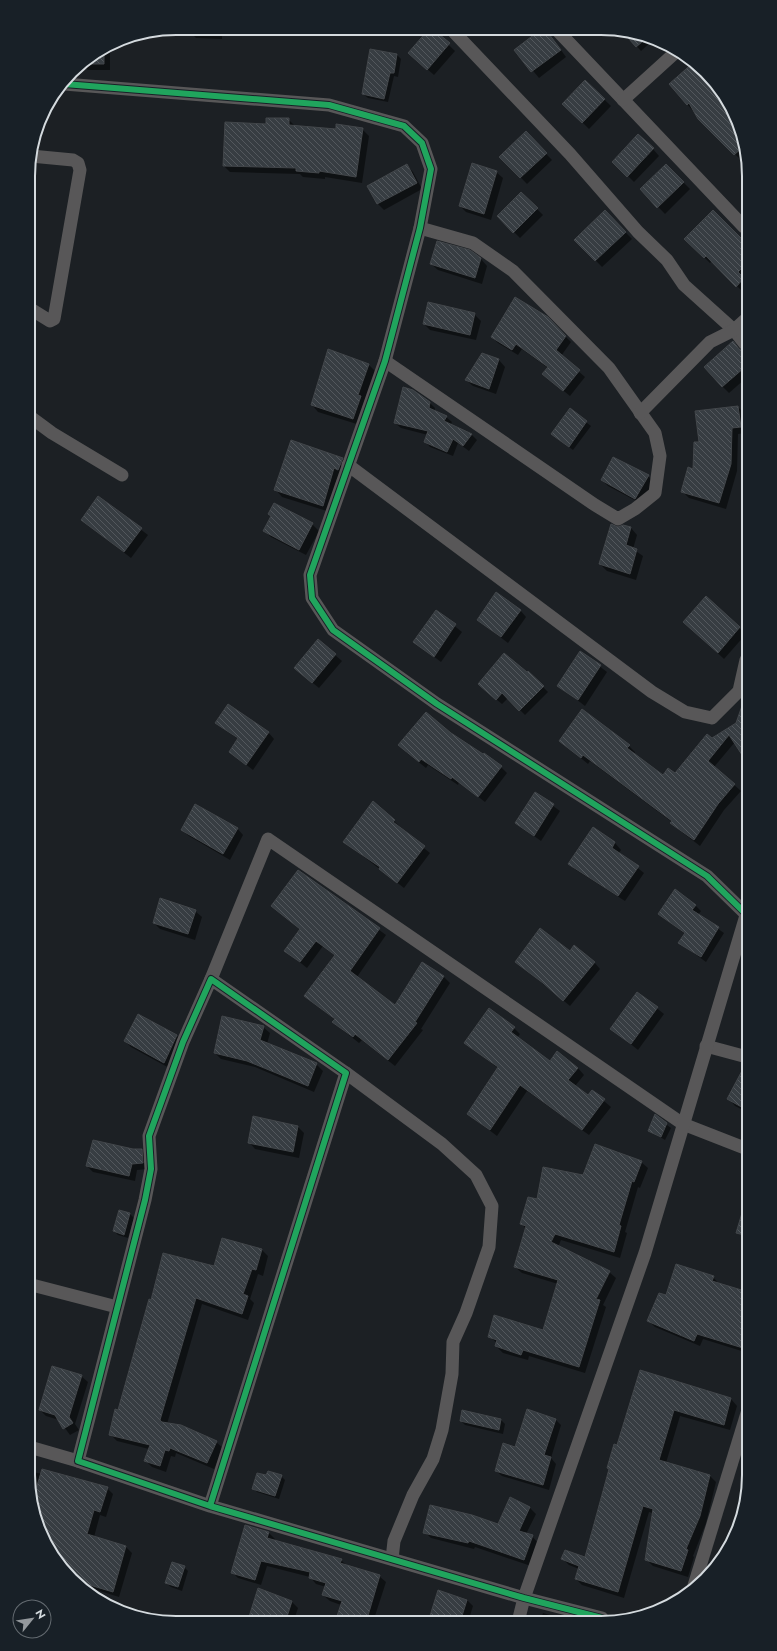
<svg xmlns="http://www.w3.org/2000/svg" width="777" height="1651" font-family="Jost,sans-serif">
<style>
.shadow{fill:#0007}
.building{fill:url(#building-back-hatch);stroke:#42464a}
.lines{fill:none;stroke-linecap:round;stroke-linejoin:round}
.street{stroke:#585758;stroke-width:13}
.cycleway-casing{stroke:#182027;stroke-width:8}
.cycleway{stroke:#20a55d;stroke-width:6}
.rim{fill:none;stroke:#d4dade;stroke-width:2}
</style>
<defs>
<pattern id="building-back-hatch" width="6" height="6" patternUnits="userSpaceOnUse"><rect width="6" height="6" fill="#373d42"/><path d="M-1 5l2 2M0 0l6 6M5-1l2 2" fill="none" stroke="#53585d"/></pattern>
</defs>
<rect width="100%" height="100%" fill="#1c2024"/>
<g class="shadow">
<polygon points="190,28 222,28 222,39 196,38 190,32"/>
<polygon points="430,30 433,30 455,51 434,75 409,53"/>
<polygon points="623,31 629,31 654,39 641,51"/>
<polygon points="550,35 566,57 539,78 516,50"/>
<polygon points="110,45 110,70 88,70 85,67 77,66"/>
<polygon points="371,50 397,55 401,59 398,77 394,76 388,102 368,98 363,94"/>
<polygon points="695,62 724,94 744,138 744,158 741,160 705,125 670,84"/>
<polygon points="585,81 611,106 589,129 564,104"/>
<polygon points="288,119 295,126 336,130 362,129 369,136 362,183 325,177 325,179 303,177 300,174 230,172 224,166 267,125"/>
<polygon points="526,133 552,160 527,184 501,157"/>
<polygon points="653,149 659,156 634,182 620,168"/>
<polygon points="666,165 690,189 665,214 641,189"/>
<polygon points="407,166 413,172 422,189 384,210 378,204 368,187"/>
<polygon points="496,172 503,178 491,220 466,212 460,206"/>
<polygon points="521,193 543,215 520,238 498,216"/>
<polygon points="605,211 632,239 602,267 576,240"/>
<polygon points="743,238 744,239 743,292 712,261 710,263 686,239 741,239"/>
<polygon points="481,259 487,266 482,284 438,270 431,264"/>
<polygon points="474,314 481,321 476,340 430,330 424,324"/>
<polygon points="547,318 571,342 561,356 585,377 570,396 549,379 548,368 522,349 518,355 498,343 492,337"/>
<polygon points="740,351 745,352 745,379 729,393 722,386"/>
<polygon points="482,354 499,360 505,367 496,394 473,386 466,380"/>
<polygon points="369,365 375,371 360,425 318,412 312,405"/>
<polygon points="429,402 435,408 434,412 446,417 452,422 450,425 471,434 477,440 469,451 458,443 453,456 430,447 425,441 428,435 401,428 395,423"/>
<polygon points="738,407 744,413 745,433 738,434 737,471 726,509 689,498 682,491 694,470 700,443"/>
<polygon points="570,410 591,426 573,450 552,434"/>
<polygon points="342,458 349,465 330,512 282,497 276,490"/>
<polygon points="648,476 655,483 642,504 608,486 602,480"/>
<polygon points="98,497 148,535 131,558 82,520"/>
<polygon points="269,514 312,524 319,531 306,555 271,537 265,531 272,517"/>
<polygon points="623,526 631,528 637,535 633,549 643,556 636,580 607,571 600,564 617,528"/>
<polygon points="706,598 746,634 724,659 691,628"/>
<polygon points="520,610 526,617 508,643 478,620"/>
<polygon points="436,611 462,632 441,662 415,642"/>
<polygon points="581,652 607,672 585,706 559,686"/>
<polygon points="335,655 342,661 319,688 302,674"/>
<polygon points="528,672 548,692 525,715 508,698 502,704 485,690"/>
<polygon points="746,698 746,760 735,742 714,767 741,791 724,810 700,846 678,829 672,822 590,761 588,764 560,741 583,711 629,746 635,752 634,754 663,776 675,774 712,739 737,724"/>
<polygon points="217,723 268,732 274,739 253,770 230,752 238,739"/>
<polygon points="450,733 501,767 507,773 485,802 459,782 458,785 428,765 426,768 406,752"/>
<polygon points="535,793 560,811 541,841 516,823"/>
<polygon points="373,803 394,821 400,827 399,828 430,853 404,888 345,842"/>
<polygon points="237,828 243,835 230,860 189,836 182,830"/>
<polygon points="593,828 615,843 621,850 619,853 644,873 625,901 576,870 569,863"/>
<polygon points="299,871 386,935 357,977 395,1007 444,977 450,983 421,1029 423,1030 395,1066 362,1040 359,1043 340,1028 334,1022 335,1020 306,996 335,955 323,946 307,968 286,951 301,930"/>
<polygon points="695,905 701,911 698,915 724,933 706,962 680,943 685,934 659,914"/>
<polygon points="195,911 202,917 195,940 160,929 154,923"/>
<polygon points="570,952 594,962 600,969 570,1006 517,962"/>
<polygon points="638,993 664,1014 638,1050 611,1028"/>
<polygon points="139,1015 177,1036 183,1042 171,1069 131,1047 125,1041"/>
<polygon points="263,1027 270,1033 267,1044 316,1064 323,1071 314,1092 255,1067 221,1059 215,1053"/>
<polygon points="514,1028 520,1034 517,1038 550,1063 578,1068 584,1075 575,1086 589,1096 592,1091 611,1107 589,1135 527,1091 497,1136 468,1114 499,1069 466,1043"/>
<polygon points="742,1074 747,1077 747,1112 735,1106 729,1099"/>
<polygon points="655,1116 671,1128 665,1140 649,1130"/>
<polygon points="298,1127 304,1133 299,1158 255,1149 249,1142"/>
<polygon points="133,1150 141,1150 147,1156 148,1169 137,1170 135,1181 93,1172 87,1166"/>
<polygon points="641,1162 648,1168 640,1188 638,1187 625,1232 627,1233 620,1258 561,1240 558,1247 609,1272 616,1278 603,1305 606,1307 585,1373 529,1356 528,1360 503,1353 496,1346 497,1343 489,1336 544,1332 558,1284 522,1273 515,1267 526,1229 522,1224 538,1200 584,1176"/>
<polygon points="748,1208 748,1240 737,1232"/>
<polygon points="120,1211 130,1214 134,1218 128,1238 118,1235 114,1231"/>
<polygon points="262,1250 268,1256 263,1276 258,1274 250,1299 254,1303 248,1320 202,1304 167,1424 216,1442 223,1448 214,1469 176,1453 175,1457 171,1456 166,1472 152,1467 146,1461 149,1449 117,1441 110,1434 119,1411 152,1301 215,1268"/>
<polygon points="713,1277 719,1284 748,1293 748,1353 703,1339 700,1346 655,1327 649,1321 666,1297"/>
<polygon points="641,1371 731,1399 737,1406 730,1430 680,1416 666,1463 710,1476 716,1482 706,1523 693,1556 694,1557 688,1577 653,1566 647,1560 653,1513 649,1512 624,1598 582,1585 576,1579 579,1569 569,1565 563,1559 585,1558 609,1470 608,1468 618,1446"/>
<polygon points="81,1376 88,1382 75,1424 79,1430 70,1435 59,1420 46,1416 40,1410"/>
<polygon points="463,1411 501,1420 505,1424 503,1434 465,1425 461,1421"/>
<polygon points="555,1419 561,1425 551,1458 556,1464 549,1490 502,1476 496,1471 516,1448"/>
<polygon points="33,1472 107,1488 113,1494 106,1517 100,1515 94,1537 126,1547 132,1553 119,1597 77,1584 48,1549 40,1529 42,1518 33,1513"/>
<polygon points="281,1476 285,1480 279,1499 257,1492 253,1488 267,1477"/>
<polygon points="530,1508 536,1514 526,1534 532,1536 538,1543 531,1566 475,1547 474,1549 431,1538 425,1532 498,1525"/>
<polygon points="268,1532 275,1539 274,1541 341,1560 347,1566 379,1576 386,1582 374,1619 337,1619 341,1605 330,1601 323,1595 326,1587 316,1584 310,1577 267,1566 261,1585 238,1578 232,1572"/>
<polygon points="184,1567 188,1571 182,1591 171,1587 166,1583"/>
<polygon points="467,1600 473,1606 469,1619 430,1619"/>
<polygon points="292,1602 298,1608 294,1620 249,1620"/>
<polygon points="543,1613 557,1617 558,1618 541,1618"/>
</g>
<g class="building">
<polygon points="428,30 434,30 450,43 427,70 408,53"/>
<polygon points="540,30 546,30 561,50 531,72 514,50"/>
<polygon points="622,31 629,31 648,37 636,47"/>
<polygon points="104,49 104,64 80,64 97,53"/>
<polygon points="370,49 397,54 394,73 390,73 384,99 362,94"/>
<polygon points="694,62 724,94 744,138 744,146 734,155 698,119 689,103 687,105 669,84"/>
<polygon points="585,80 605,99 582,123 562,104"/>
<polygon points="266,118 289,118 289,125 336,129 336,124 363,128 356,177 319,171 319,173 296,171 296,168 223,166 225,122 266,124"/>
<polygon points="526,131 547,153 520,178 499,157"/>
<polygon points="638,134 654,148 627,177 612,162"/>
<polygon points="472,163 497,171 484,214 459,206"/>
<polygon points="407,164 417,183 377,204 367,186"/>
<polygon points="666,164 684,182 657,208 640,189"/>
<polygon points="521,192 538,208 513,233 497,216"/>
<polygon points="605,210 626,232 595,261 574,240"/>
<polygon points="713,210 744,241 744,266 738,272 744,278 736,287 706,256 704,258 684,239"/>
<polygon points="437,241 470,250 481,258 475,278 430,264"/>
<polygon points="515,297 548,317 566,336 556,350 580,370 563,391 542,374 548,367 516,344 512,350 491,337"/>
<polygon points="428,302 475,313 470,335 423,324"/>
<polygon points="733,341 739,349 745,352 745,367 722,387 704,367"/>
<polygon points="328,349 369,364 358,395 361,396 353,419 311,405"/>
<polygon points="482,353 499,359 489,389 465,380"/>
<polygon points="403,387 413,390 430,402 429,408 447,416 444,421 472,434 463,446 453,439 447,452 424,442 428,431 394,423"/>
<polygon points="738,406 741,427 732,428 731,464 719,503 681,492 688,467 693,469 694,442 699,442 695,411"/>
<polygon points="570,408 587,421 569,447 551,434"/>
<polygon points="291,440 343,458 338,470 334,468 323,506 274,490"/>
<polygon points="613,457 649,475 635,499 601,480"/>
<polygon points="98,496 142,528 124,552 81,520"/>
<polygon points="274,503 313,523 299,550 263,531 271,516 268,514"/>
<polygon points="611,524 618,527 623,525 631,527 626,545 637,549 630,574 599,564"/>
<polygon points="496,592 521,610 501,637 477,620"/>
<polygon points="706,596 740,627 718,653 683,622"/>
<polygon points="436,610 456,624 434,657 413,642"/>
<polygon points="318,639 336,654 312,683 294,668"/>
<polygon points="580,651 601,665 578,700 557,686"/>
<polygon points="504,653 527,672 528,671 544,686 519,711 502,693 496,700 478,684"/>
<polygon points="744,700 746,700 746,761 729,735 708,761 735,784 718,804 694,840 670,823 672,821 583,755 581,758 559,741 582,709 630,745 627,748 663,775 668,768 675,773 707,734 712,738 736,723"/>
<polygon points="228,704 269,732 246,765 229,752 238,738 215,723"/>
<polygon points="426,712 451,733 483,754 484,753 502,766 478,797 452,777 451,779 421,759 419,762 398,745"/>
<polygon points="535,792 554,804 534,836 515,823"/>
<polygon points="373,801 395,820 393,822 425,846 397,883 379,869 380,867 343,842"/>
<polygon points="195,804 238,828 223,854 181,830"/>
<polygon points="593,827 615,842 612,848 639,866 618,896 568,864"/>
<polygon points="298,870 380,928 350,971 395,1005 422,962 444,976 415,1022 417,1023 388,1060 355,1034 353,1037 332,1022 335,1019 304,996 335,955 316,941 300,962 284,951 300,929 271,906"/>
<polygon points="675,889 696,905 692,910 719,927 701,957 678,943 685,933 658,914"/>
<polygon points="160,898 196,910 188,934 153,923"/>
<polygon points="540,928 570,951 574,945 595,962 563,1001 543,983 515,962"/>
<polygon points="637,992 658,1007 631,1044 610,1029"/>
<polygon points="489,1008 515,1027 511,1032 550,1061 557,1051 578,1068 568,1080 588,1095 592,1090 605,1099 582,1130 520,1085 490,1130 467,1114 498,1067 464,1043"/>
<polygon points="138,1014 177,1035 164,1063 124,1041"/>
<polygon points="222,1016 264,1026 260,1040 317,1063 308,1086 247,1061 214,1053"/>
<polygon points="745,1065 747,1065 747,1110 727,1099"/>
<polygon points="655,1114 667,1123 661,1137 648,1131"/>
<polygon points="253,1116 298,1126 293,1152 248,1143"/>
<polygon points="93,1140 133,1149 142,1149 143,1163 132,1164 129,1176 86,1166"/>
<polygon points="595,1144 642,1161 634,1182 632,1181 619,1225 621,1226 614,1252 555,1234 551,1242 610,1271 596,1299 600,1300 579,1367 523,1350 521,1355 495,1346 497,1340 488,1337 494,1315 543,1330 558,1280 514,1267 526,1226 520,1224 528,1197 537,1199 543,1167 583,1175"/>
<polygon points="745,1203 748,1204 748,1236 736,1233"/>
<polygon points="119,1210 130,1213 124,1235 113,1231"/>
<polygon points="222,1238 262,1249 256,1270 252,1269 243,1294 248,1296 242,1314 196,1298 160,1420 162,1422 181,1425 217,1441 207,1463 170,1448 169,1451 165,1450 160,1466 144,1461 150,1445 109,1435 115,1409 118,1410 149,1299 151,1300 163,1253 214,1266"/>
<polygon points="676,1264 714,1276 712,1281 748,1292 748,1332 743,1348 697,1334 694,1341 647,1321 659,1293 666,1295"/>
<polygon points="52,1366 82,1375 69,1417 73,1423 63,1429 55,1415 39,1410"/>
<polygon points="640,1370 731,1398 724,1425 674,1410 659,1460 710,1475 700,1516 686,1549 688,1550 681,1571 645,1560 653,1509 643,1506 618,1592 575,1579 579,1566 561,1559 565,1550 585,1557 609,1469 607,1468 614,1444 617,1445"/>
<polygon points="527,1409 556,1419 544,1455 551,1457 543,1485 495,1471 503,1443 515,1447"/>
<polygon points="462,1410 501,1419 499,1430 460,1421"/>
<polygon points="42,1469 108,1487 100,1512 94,1510 87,1534 126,1546 113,1592 73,1580 48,1549 39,1527 42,1515 33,1512 33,1499"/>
<polygon points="268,1471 282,1475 275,1496 252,1489 257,1473 266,1475"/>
<polygon points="510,1497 530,1507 519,1531 533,1535 524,1560 469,1541 468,1543 423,1533 430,1505 472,1515 498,1524"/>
<polygon points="245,1525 269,1532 267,1538 342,1559 340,1563 380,1575 367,1619 336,1619 342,1601 322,1595 326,1583 309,1578 310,1572 261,1561 255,1580 231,1573"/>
<polygon points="172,1562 185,1566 178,1587 165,1583"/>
<polygon points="258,1588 292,1601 286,1620 248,1620"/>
<polygon points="438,1590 467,1600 461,1619 429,1619"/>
</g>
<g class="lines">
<g class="street">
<polyline points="452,30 570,154 638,232 667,260 684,285 734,330 745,344"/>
<polyline points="557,30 744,227"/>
<polyline points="64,84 329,105 404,126 422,143 431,169 420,228 385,361 310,575 312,598 333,630 437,704 707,876 747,915"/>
<polyline points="623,100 677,51"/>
<polyline points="29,308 50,321 54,319 80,170 78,163 73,160 31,156"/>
<polyline points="385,361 595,505 618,519 635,509 655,493 660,456 655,433 609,368 513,271 473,243 420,228"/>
<polyline points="640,413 710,342 734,330 745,320"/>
<polyline points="29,416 52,433 122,475"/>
<polyline points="348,465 652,692 685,712 712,718 739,691 746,660"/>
<polyline points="211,979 268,839 683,1124 747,1149"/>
<polyline points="706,1046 747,1057"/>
<polyline points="346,1073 442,1144 476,1175 492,1206 489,1247 466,1313 453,1342 452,1374 442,1430 433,1459 413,1495 394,1541 392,1559"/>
<polyline points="32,1285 117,1307"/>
<polyline points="33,1448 78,1461"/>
<polyline points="210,1506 78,1461 145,1200 151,1169 149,1136 183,1042 211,979 346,1073 210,1506 524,1598 602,1618"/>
<polyline points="693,1589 748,1410"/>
<polyline points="519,1618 524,1598 645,1253 747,912"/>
<polyline points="634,1618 640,1617"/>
</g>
<defs>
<g id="cycleway">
<polyline points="64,84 329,105 404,126 422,143 431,169 420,228 385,361 310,575 312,598 333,630 437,704 707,876 747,915"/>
<polyline points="210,1506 78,1461 145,1200 151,1169 149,1136 183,1042 211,979 346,1073 210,1506 524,1598 602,1618"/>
</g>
</defs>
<use href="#cycleway" class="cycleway-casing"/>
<use href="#cycleway" class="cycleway"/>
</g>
<path d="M0 0H777V1651H0ZM176 35H601A141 141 0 0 1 742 176V1475A141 141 0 0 1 601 1616H176A141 141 0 0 1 35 1475V176A141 141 0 0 1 176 35Z" fill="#182027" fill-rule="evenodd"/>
<path class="rim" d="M176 35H601A141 141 0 0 1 742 176V1475A141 141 0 0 1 601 1616H176A141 141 0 0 1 35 1475V176A141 141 0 0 1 176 35Z"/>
<g transform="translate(32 1619) rotate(60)"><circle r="19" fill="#182027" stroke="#636a70"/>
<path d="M0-3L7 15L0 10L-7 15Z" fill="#94999d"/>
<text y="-6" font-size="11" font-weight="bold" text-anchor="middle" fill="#d4dade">N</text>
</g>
</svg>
